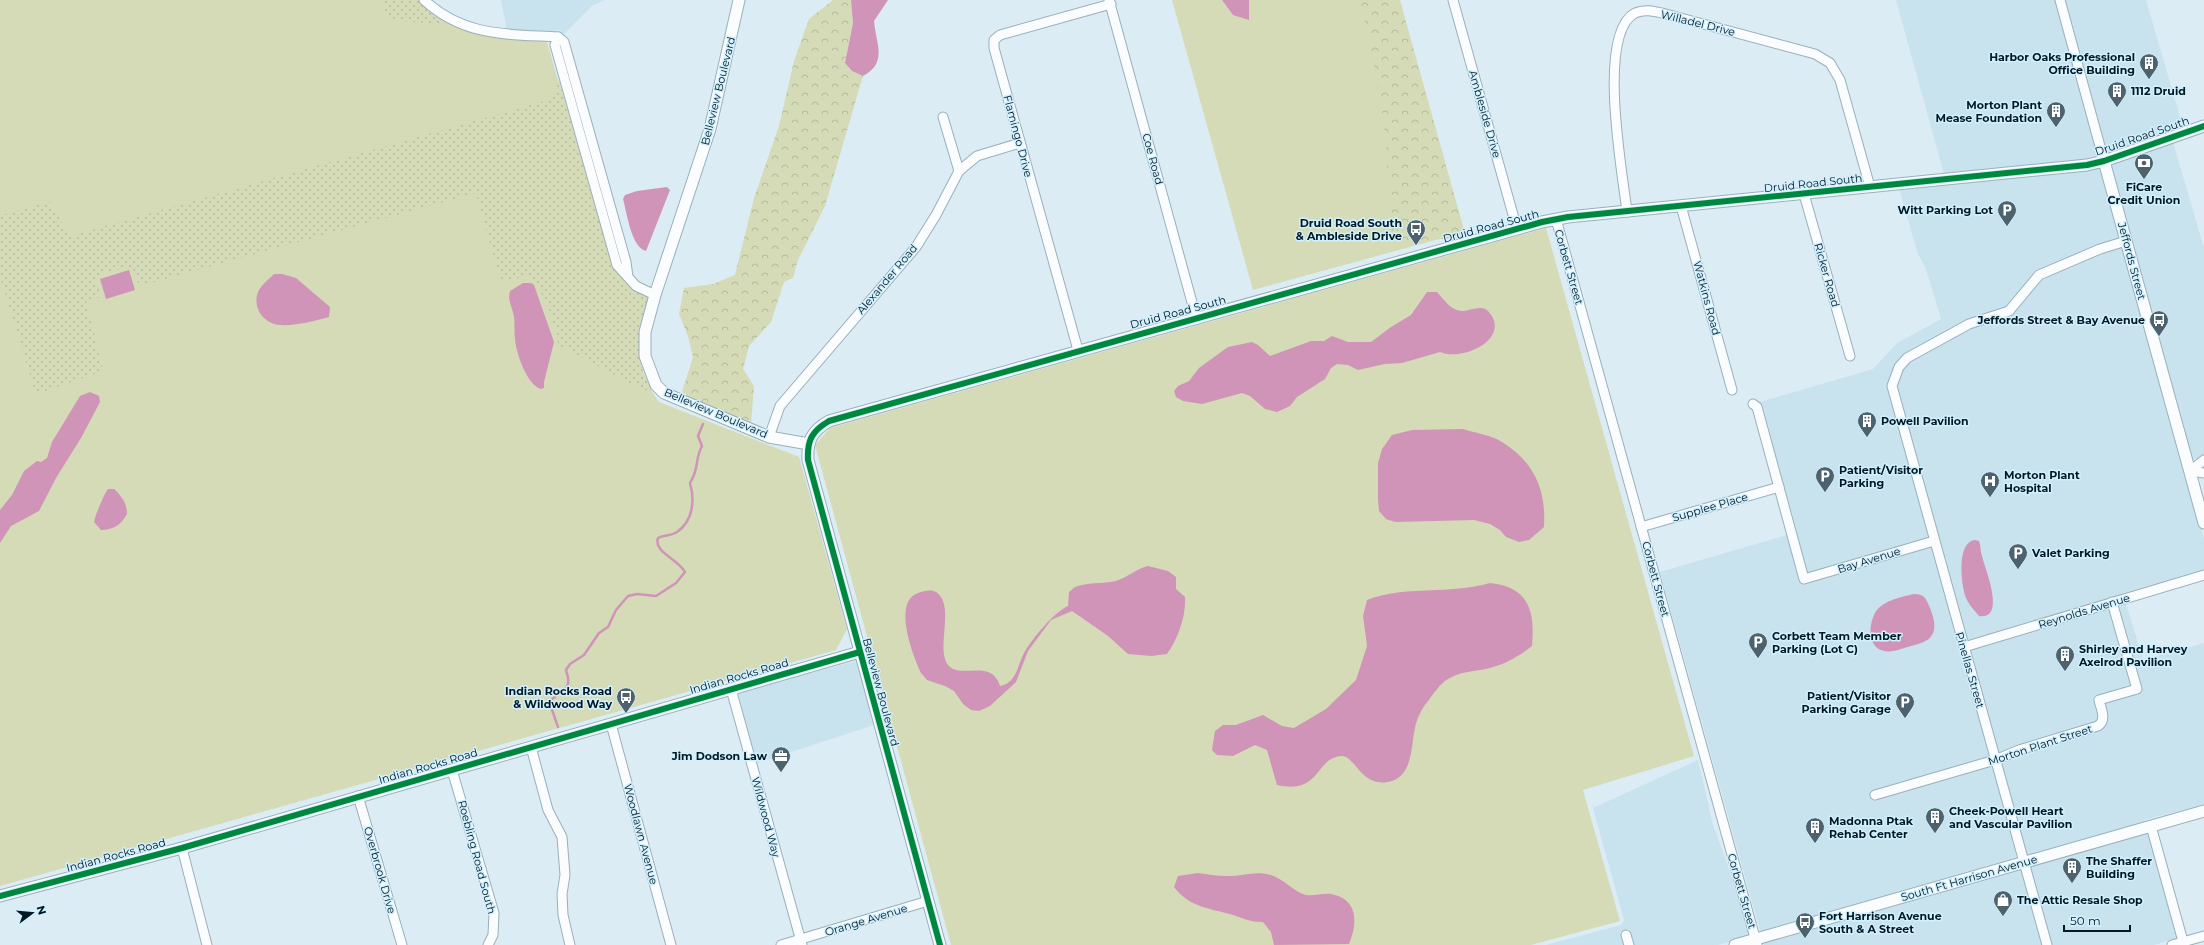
<svg xmlns="http://www.w3.org/2000/svg" width="2204" height="945" font-family="Montserrat,sans-serif">
<style>
.built{fill:#c8e2ee}
.grass{fill:#d4dbb6}
.forest{fill:url(#forest-crowns)}
.park{fill:url(#park-dots)}
.water{fill:#d094b9}
.lines{fill:none;stroke-linecap:round;stroke-linejoin:round}
.stream{stroke:#d094b9;stroke-width:2.5}
.minor-casing{stroke:#99b0ba;stroke-width:11}
.tertiary-casing{stroke:#99b0ba;stroke-width:13}
.minor{stroke:#fafcfd;stroke-width:9}
.tertiary{stroke:#fafcfd;stroke-width:11}
.cycleway-casing{stroke:#d1f0ff;stroke-width:8}
.cycleway{stroke:#00873e;stroke-width:6}
.labels{text-anchor:middle;stroke-width:3;stroke-linejoin:round;paint-order:stroke}
.street-label{font-size:11px;fill:#001822;stroke:#d1f0ff}
.poi-label{font-size:11px;font-weight:bold;fill:#001822;stroke:#d1f0ff;text-anchor:start}
</style>
<defs>
<pattern id="forest-crowns" width="20" height="18" patternUnits="userSpaceOnUse"><rect width="20" height="18" fill="#d4dbb6"/><path d="M2 6a3 3 0 1 1 6 0M12 15a3 3 0 1 1 6 0" fill="none" stroke="#b4bb9c"/></pattern>
<pattern id="park-dots" width="8" height="8" patternUnits="userSpaceOnUse"><rect width="8" height="8" fill="#d4dbb6"/><path d="M2 2h.1M6 6h.1" fill="none" stroke="#b4bb9c" stroke-width="1.8" stroke-linecap="round"/></pattern>
</defs>
<rect width="100%" height="100%" fill="#dcecf4"/>
<g class="built">
<polygon points="501,0 605,0 593,5 564,34 558,30 554,32 507,30"/>
<polygon points="1896,0 2146,0 2183,127 2170,132 2204,248 2204,456 2182,463 2204,539 2204,569 2123,593 2143,660 2204,643 2204,804 2144,820 2178,938 2154,945 1764,945 1660,572 1797,532 1760,402 1873,369 1897,343 1941,319 1926,269 1918,254 1899,189 1944,174"/>
<polygon points="857,661 874,725 757,763 738,692"/>
<polygon points="1698,760 1713,825 1736,888 1750,936 1718,945 1634,945 1629,929 1620,932 1624,945 1546,945 1621,925 1624,920 1593,808"/>
</g>
<g class="grass">
<path d="M0,0H421C442,14 463,30 489,36C504,39 536,35 547,42L608,255L616,274L642,377L659,402L799,457L847,629L836,650L0,886Z"/>
<polygon points="1172,0 1394,0 1461,233 1253,290"/>
<polygon points="1546,228 1694,756 1583,790 1620,921 1531,945 951,945 815,445 830,428"/>
</g>
<g class="forest">
<polygon points="833,0 851,0 853,23 845,63 852,71 863,76 825,206 798,260 793,278 784,282 771,322 749,346 743,369 754,386 751,424 681,395 693,357 688,336 679,314 684,288 713,284 735,275 754,198 779,126 794,61 809,19"/>
<path d="M1360,0H1400L1466,237L1392,243C1389,211 1388,178 1386,145C1382,96 1370,48 1360,0Z"/>
</g>
<g class="park">
<polygon points="383,0 417,0 446,24 400,21 387,16"/>
<path d="M559,80L612,266C622,281 632,290 649,297C642,325 631,362 652,387C656,392 662,395 665,400L652,390H644L558,345L557,332L537,282L532,279L531,275L501,282L476,193L139,286L133,269L128,267L99,275L96,280L101,297L86,301L103,371L36,394L0,276V216L49,201L70,236L552,99Z"/>
</g>
<g class="water">
<path d="M851,0H888L874,21C876,44 888,63 863,76L852,71L845,63L853,23Z"/>
<polygon points="1222,0 1249,0 1249,20 1233,15"/>
<path d="M667,187L670,190L646,251C631,247 627,213 623,199L625,195L637,191Z"/>
<polygon points="129,270 135,290 106,299 100,279"/>
<path d="M274,274H282L296,278L330,307L329,317C314,321 296,326 280,325C264,324 252,308 258,292C261,285 269,279 274,274Z"/>
<path d="M523,283H531L534,285L554,342L544,382V388L541,389C527,385 516,353 515,339C514,332 515,325 514,317C513,308 507,301 510,291Z"/>
<path d="M1427,292H1437C1444,300 1451,310 1461,311C1469,311 1482,304 1488,311C1513,338 1463,362 1440,352L1402,363L1385,364L1358,370L1348,365L1337,364L1331,368L1325,379L1297,397L1290,406L1277,412L1265,409L1250,396L1242,393L1202,404L1183,401L1176,397L1174,391L1178,386L1189,381L1199,368L1228,347L1252,342L1258,345L1270,356L1311,341H1324L1332,336L1348,342H1371L1391,327L1411,315Z"/>
<polygon points="90,392 99,396 100,402 81,438 56,478 39,511 11,526 0,543 0,510 12,495 24,471 37,461 41,462 47,458 52,442 80,396"/>
<path d="M1463,429C1475,433 1491,435 1502,442C1535,463 1546,489 1544,527L1529,540L1519,542L1506,537L1500,530L1490,524L1474,520L1395,522L1386,519L1379,511L1378,500V463L1382,449L1392,435L1412,430Z"/>
<path d="M108,489H114C122,496 127,504 127,514C121,525 113,530 101,530L94,522C95,516 104,494 108,489Z"/>
<path d="M1975,540L1979,541C1981,546 1980,551 1982,556C1985,569 2007,620 1979,616C1975,611 1969,605 1966,598C1961,585 1956,542 1975,540Z"/>
<path d="M1148,566L1168,571L1176,577V589L1185,597C1186,617 1178,638 1167,654L1151,656L1128,654L1108,636L1072,611L1051,620L1028,651L1016,682L990,706L979,711L971,710L963,704L954,691L945,686L927,680L921,673C913,656 892,602 918,593C924,591 930,589 936,592C957,606 933,652 950,667C963,678 992,659 1000,686C1017,683 1017,666 1024,653C1032,639 1053,613 1068,606L1069,592L1075,587C1087,582 1102,584 1116,581C1128,577 1136,569 1148,566Z"/>
<path d="M1490,583C1529,587 1535,611 1532,646C1518,657 1504,665 1486,669C1474,671 1459,672 1448,679C1441,683 1433,694 1428,701C1422,708 1416,720 1415,728C1411,745 1413,774 1392,781C1361,790 1356,755 1341,756C1315,758 1321,795 1277,785L1267,750L1255,745L1233,756L1217,755L1212,750L1215,731L1223,725H1236L1263,715L1282,726L1294,728L1326,709L1356,680L1367,646L1363,616L1367,600C1404,585 1449,595 1490,583Z"/>
<path d="M1914,594C1925,594 1926,599 1930,608C1933,615 1937,628 1932,635C1928,642 1918,644 1911,646C1903,648 1893,653 1884,651C1867,647 1869,626 1874,615C1880,601 1901,597 1914,594Z"/>
<path d="M1198,873C1207,874 1217,876 1226,876C1241,877 1254,870 1271,875C1284,879 1294,892 1306,895C1314,896 1323,893 1331,894C1358,899 1358,923 1349,944L1274,945L1271,932L1263,922C1249,922 1246,919 1233,915C1210,908 1190,908 1174,887L1178,876Z"/>
</g>
<g class="lines">
<path class="stream" d="M558,727L550,704L551,700C563,689 573,690 566,670L570,664L584,655L599,633L608,627L616,610L628,596L637,594L656,596L676,583L685,572C678,559 653,552 658,538C664,535 671,536 677,532C693,521 695,501 690,483C700,467 694,461 702,446L698,436L703,424"/>
<defs>
<g id="minor">
<path d="M424,0C464,37 507,34 558,37L564,42L626,262L628,277"/>
<polyline points="1109,0 1196,317"/>
<polyline points="1453,0 1517,229"/>
<polyline points="2060,0 2104,161"/>
<polyline points="558,37 555,45 617,265 636,286 655,295"/>
<polyline points="943,117 959,171"/>
<polyline points="1804,194 1850,356"/>
<polyline points="1681,206 1732,390"/>
<path d="M1627,212C1623,175 1596,34 1635,13C1644,9 1653,11 1662,13L1815,54L1830,63L1840,80L1870,187"/>
<polyline points="1556,219 1757,945"/>
<polyline points="1078,350 994,48 994,40 1000,35 1111,4"/>
<polyline points="1753,404 1757,407 1804,579 1934,541"/>
<polyline points="769,437 780,406 916,247 936,215 959,171 977,156 1020,143"/>
<polyline points="2190,471 2204,460"/>
<polyline points="2190,471 2204,473"/>
<polyline points="1641,527 1779,487"/>
<polyline points="1964,647 2204,575"/>
<polyline points="731,689 802,945"/>
<polyline points="611,724 671,945"/>
<polyline points="531,747 548,810 562,837 565,875 562,894 563,915 570,945"/>
<polyline points="452,770 494,913 493,935 488,945"/>
<path d="M1875,795L1995,760L2019,750L2098,726C2107,720 2101,709 2099,700L2137,689L2112,602"/>
<polyline points="358,796 402,945"/>
<polyline points="2151,826 2184,945"/>
<polyline points="182,848 207,945"/>
<polyline points="1626,935 1629,945"/>
<polyline points="781,945 928,901"/>
<polyline points="2047,945 1892,386 1899,367 1907,358 1969,324 2009,311 2039,275 2100,249 2126,241"/>
<polyline points="2172,945 2204,936"/>
</g>
<g id="tertiary">
<polyline points="739,0 710,129 655,295 645,332 645,356 656,385 664,393 769,437 809,444"/>
<polyline points="2104,161 2204,523"/>
<polyline points="0,896 182,848 860,652"/>
<path d="M940,945L808,460C807,440 812,431 829,421L1542,222L1568,217L2087,165L2104,161L2204,126"/>
<polyline points="1735,945 2204,811"/>
</g>
</defs>
<use href="#minor" class="minor-casing"/>
<use href="#tertiary" class="tertiary-casing"/>
<use href="#minor" class="minor"/>
<use href="#tertiary" class="tertiary"/>
<defs>
<g id="cycleway">
<polyline points="0,896 182,848 860,652"/>
<path d="M940,945L808,460C807,440 812,431 829,421L1542,222L1568,217L2087,165L2104,161L2204,126"/>
</g>
</defs>
<use href="#cycleway" class="cycleway-casing"/>
<use href="#cycleway" class="cycleway"/>
</g>
<defs>
<symbol id="building-pin" viewBox="-11 -11 22 30"><path d="M0 17L-7.5 6A9.5 9.5 0 1 1 7.5 6Z" fill="#4d626c" stroke="#d1f0ff"/><path d="M-4-6H4V6H1V3H-1V6H-4ZM-2.5-4.3h1.7v1.8h-1.7ZM.8-4.3h1.7v1.8H.8ZM-2.5-1h1.7V.8h-1.7ZM.8-1h1.7V.8H.8Z" fill="#fff"/></symbol>
<symbol id="bank-pin" viewBox="-11 -11 22 30"><path d="M0 17L-7.5 6A9.5 9.5 0 1 1 7.5 6Z" fill="#4d626c" stroke="#d1f0ff"/><path d="M-6-4H6V4H-6ZM0-2.3a2.3 2.3 0 1 0 0 4.6a2.3 2.3 0 1 0 0-4.6Z" fill="#fff"/></symbol>
<symbol id="parking-pin" viewBox="-11 -11 22 30"><path d="M0 17L-7.5 6A9.5 9.5 0 1 1 7.5 6Z" fill="#4d626c" stroke="#d1f0ff"/><path d="M-3.5-5.5H1a3.5 3.5 0 0 1 0 7H-1V5.5H-3.5ZM-1-3.4V-.6H.8a1.4 1.4 0 0 0 0-2.8Z" fill="#fff"/></symbol>
<symbol id="bus-pin" viewBox="-11 -11 22 30"><path d="M0 17L-7.5 6A9.5 9.5 0 1 1 7.5 6Z" fill="#4d626c" stroke="#d1f0ff"/><path d="M-5-6H5V4H4V6H2V4H-2V6H-4V4H-5ZM-3.5-4V0h7V-4ZM-3.5 1.2v1.5H-2V1.2ZM2 1.2v1.5H3.5V1.2Z" fill="#fff"/></symbol>
<symbol id="hospital-pin" viewBox="-11 -11 22 30"><path d="M0 17L-7.5 6A9.5 9.5 0 1 1 7.5 6Z" fill="#4d626c" stroke="#d1f0ff"/><path d="M-5-5h3v3.5h4V-5h3V5h-3V1.5h-4V5h-3Z" fill="#fff"/></symbol>
<symbol id="office-pin" viewBox="-11 -11 22 30"><path d="M0 17L-7.5 6A9.5 9.5 0 1 1 7.5 6Z" fill="#4d626c" stroke="#d1f0ff"/><path d="M-6-3h4V-5.5h4V-3h4V5H-6ZM-1-4.5V-3h2v-1.5ZM-6 0V1H6V0Z" fill="#fff"/></symbol>
<symbol id="shop-pin" viewBox="-11 -11 22 30"><path d="M0 17L-7.5 6A9.5 9.5 0 1 1 7.5 6Z" fill="#4d626c" stroke="#d1f0ff"/><path d="M-5-2.5h2.3a2.7 3.5 0 0 1 5.4 0H5L5.5 6h-11ZM-1.5-2.5h3a1.5 2.3 0 0 0-3 0Z" fill="#fff"/></symbol>
</defs>
<g fill-rule="evenodd">
<use href="#building-pin" x="2138" y="52" width="22" height="30"/>
<use href="#building-pin" x="2106" y="80" width="22" height="30"/>
<use href="#building-pin" x="2045" y="100" width="22" height="30"/>
<use href="#bank-pin" x="2133" y="152" width="22" height="30"/>
<use href="#parking-pin" x="1996" y="199" width="22" height="30"/>
<use href="#bus-pin" x="1405" y="218" width="22" height="30"/>
<use href="#bus-pin" x="2148" y="309" width="22" height="30"/>
<use href="#building-pin" x="1856" y="410" width="22" height="30"/>
<use href="#parking-pin" x="1814" y="465" width="22" height="30"/>
<use href="#hospital-pin" x="1979" y="470" width="22" height="30"/>
<use href="#parking-pin" x="2007" y="542" width="22" height="30"/>
<use href="#parking-pin" x="1747" y="631" width="22" height="30"/>
<use href="#building-pin" x="2054" y="644" width="22" height="30"/>
<use href="#bus-pin" x="615" y="686" width="22" height="30"/>
<use href="#parking-pin" x="1894" y="691" width="22" height="30"/>
<use href="#office-pin" x="770" y="745" width="22" height="30"/>
<use href="#building-pin" x="1924" y="806" width="22" height="30"/>
<use href="#building-pin" x="1804" y="816" width="22" height="30"/>
<use href="#building-pin" x="2061" y="856" width="22" height="30"/>
<use href="#shop-pin" x="1992" y="889" width="22" height="30"/>
<use href="#bus-pin" x="1794" y="911" width="22" height="30"/>
</g>
<g class="labels">
<g class="street-label">
<text transform="translate(1698 23) rotate(14)" y="4">Willadel Drive</text>
<text transform="translate(718 91) rotate(-76)" y="4">Belleview Boulevard</text>
<text transform="translate(1485 114) rotate(74)" y="4">Ambleside Drive</text>
<text transform="translate(1018 136) rotate(75)" y="4">Flamingo Drive</text>
<text transform="translate(2142 136) rotate(-19)" y="4">Druid Road South</text>
<text transform="translate(1153 159) rotate(75)" y="4">Coe Road</text>
<text transform="translate(1813 183) rotate(-6)" y="4">Druid Road South</text>
<text transform="translate(1491 226) rotate(-15)" y="4">Druid Road South</text>
<text transform="translate(2132 261) rotate(75)" y="4">Jeffords Street</text>
<text transform="translate(1569 267) rotate(74)" y="4">Corbett Street</text>
<text transform="translate(1827 275) rotate(74)" y="4">Ricker Road</text>
<text transform="translate(887 279) rotate(-50)" y="4">Alexander Road</text>
<text transform="translate(1707 298) rotate(75)" y="4">Watkins Road</text>
<text transform="translate(1178 312) rotate(-15)" y="4">Druid Road South</text>
<text transform="translate(716 413) rotate(23)" y="4">Belleview Boulevard</text>
<text transform="translate(1710 507) rotate(-16)" y="4">Supplee Place</text>
<text transform="translate(1869 560) rotate(-17)" y="4">Bay Avenue</text>
<text transform="translate(1656 579) rotate(75)" y="4">Corbett Street</text>
<text transform="translate(2084 611) rotate(-17)" y="4">Reynolds Avenue</text>
<text transform="translate(1970 670) rotate(74)" y="4">Pinellas Street</text>
<text transform="translate(739 676) rotate(-16)" y="4">Indian Rocks Road</text>
<text transform="translate(881 692) rotate(75)" y="4">Belleview Boulevard</text>
<text transform="translate(2040 745) rotate(-18)" y="4">Morton Plant Street</text>
<text transform="translate(428 766) rotate(-16)" y="4">Indian Rocks Road</text>
<text transform="translate(766 817) rotate(75)" y="4">Wildwood Way</text>
<text transform="translate(641 834) rotate(75)" y="4">Woodlawn Avenue</text>
<text transform="translate(116 855) rotate(-15)" y="4">Indian Rocks Road</text>
<text transform="translate(477 857) rotate(75)" y="4">Roebling Road South</text>
<text transform="translate(380 870) rotate(74)" y="4">Overbrook Drive</text>
<text transform="translate(1969 878) rotate(-16)" y="4">South Ft Harrison Avenue</text>
<text transform="translate(1742 891) rotate(74)" y="4">Corbett Street</text>
<text transform="translate(866 920) rotate(-17)" y="4">Orange Avenue</text>
</g>
<g class="poi-label">
<text x="2135" y="61" text-anchor="end">Harbor Oaks Professional<tspan x="2135" dy="13">Office Building</tspan></text>
<text x="2131" y="95">1112 Druid</text>
<text x="2042" y="109" text-anchor="end">Morton Plant<tspan x="2042" dy="13">Mease Foundation</tspan></text>
<text x="2144" y="191" text-anchor="middle">FiCare<tspan x="2144" dy="13">Credit Union</tspan></text>
<text x="1993" y="214" text-anchor="end">Witt Parking Lot</text>
<text x="1402" y="227" text-anchor="end">Druid Road South<tspan x="1402" dy="13">&amp; Ambleside Drive</tspan></text>
<text x="2145" y="324" text-anchor="end">Jeffords Street &amp; Bay Avenue</text>
<text x="1881" y="425">Powell Pavilion</text>
<text x="1839" y="474">Patient/Visitor<tspan x="1839" dy="13">Parking</tspan></text>
<text x="2004" y="479">Morton Plant<tspan x="2004" dy="13">Hospital</tspan></text>
<text x="2032" y="557">Valet Parking</text>
<text x="1772" y="640">Corbett Team Member<tspan x="1772" dy="13">Parking (Lot C)</tspan></text>
<text x="2079" y="653">Shirley and Harvey<tspan x="2079" dy="13">Axelrod Pavilion</tspan></text>
<text x="612" y="695" text-anchor="end">Indian Rocks Road<tspan x="612" dy="13">&amp; Wildwood Way</tspan></text>
<text x="1891" y="700" text-anchor="end">Patient/Visitor<tspan x="1891" dy="13">Parking Garage</tspan></text>
<text x="767" y="760" text-anchor="end">Jim Dodson Law</text>
<text x="1949" y="815">Cheek-Powell Heart<tspan x="1949" dy="13">and Vascular Pavilion</tspan></text>
<text x="1829" y="825">Madonna Ptak<tspan x="1829" dy="13">Rehab Center</tspan></text>
<text x="2086" y="865">The Shaffer<tspan x="2086" dy="13">Building</tspan></text>
<text x="2017" y="904">The Attic Resale Shop</text>
<text x="1819" y="920">Fort Harrison Avenue<tspan x="1819" dy="13">South &amp; A Street</tspan></text>
</g>
</g>
<g transform="translate(32 913) rotate(74)" stroke="#d1f0ff" stroke-width="3" paint-order="stroke">
<path d="M0-3L7 15L0 10L-7 15Z" fill="#001822"/>
<text y="-6" font-size="11" font-weight="bold" text-anchor="middle" fill="#001822">N</text>
</g>
<path d="M2064 925v6h66v-6" fill="none" stroke="#001822" stroke-width="2"/>
<text x="2070" y="925" font-size="12" fill="#001822" stroke="#d1f0ff" stroke-width="3" paint-order="stroke">50 m</text>
</svg>
